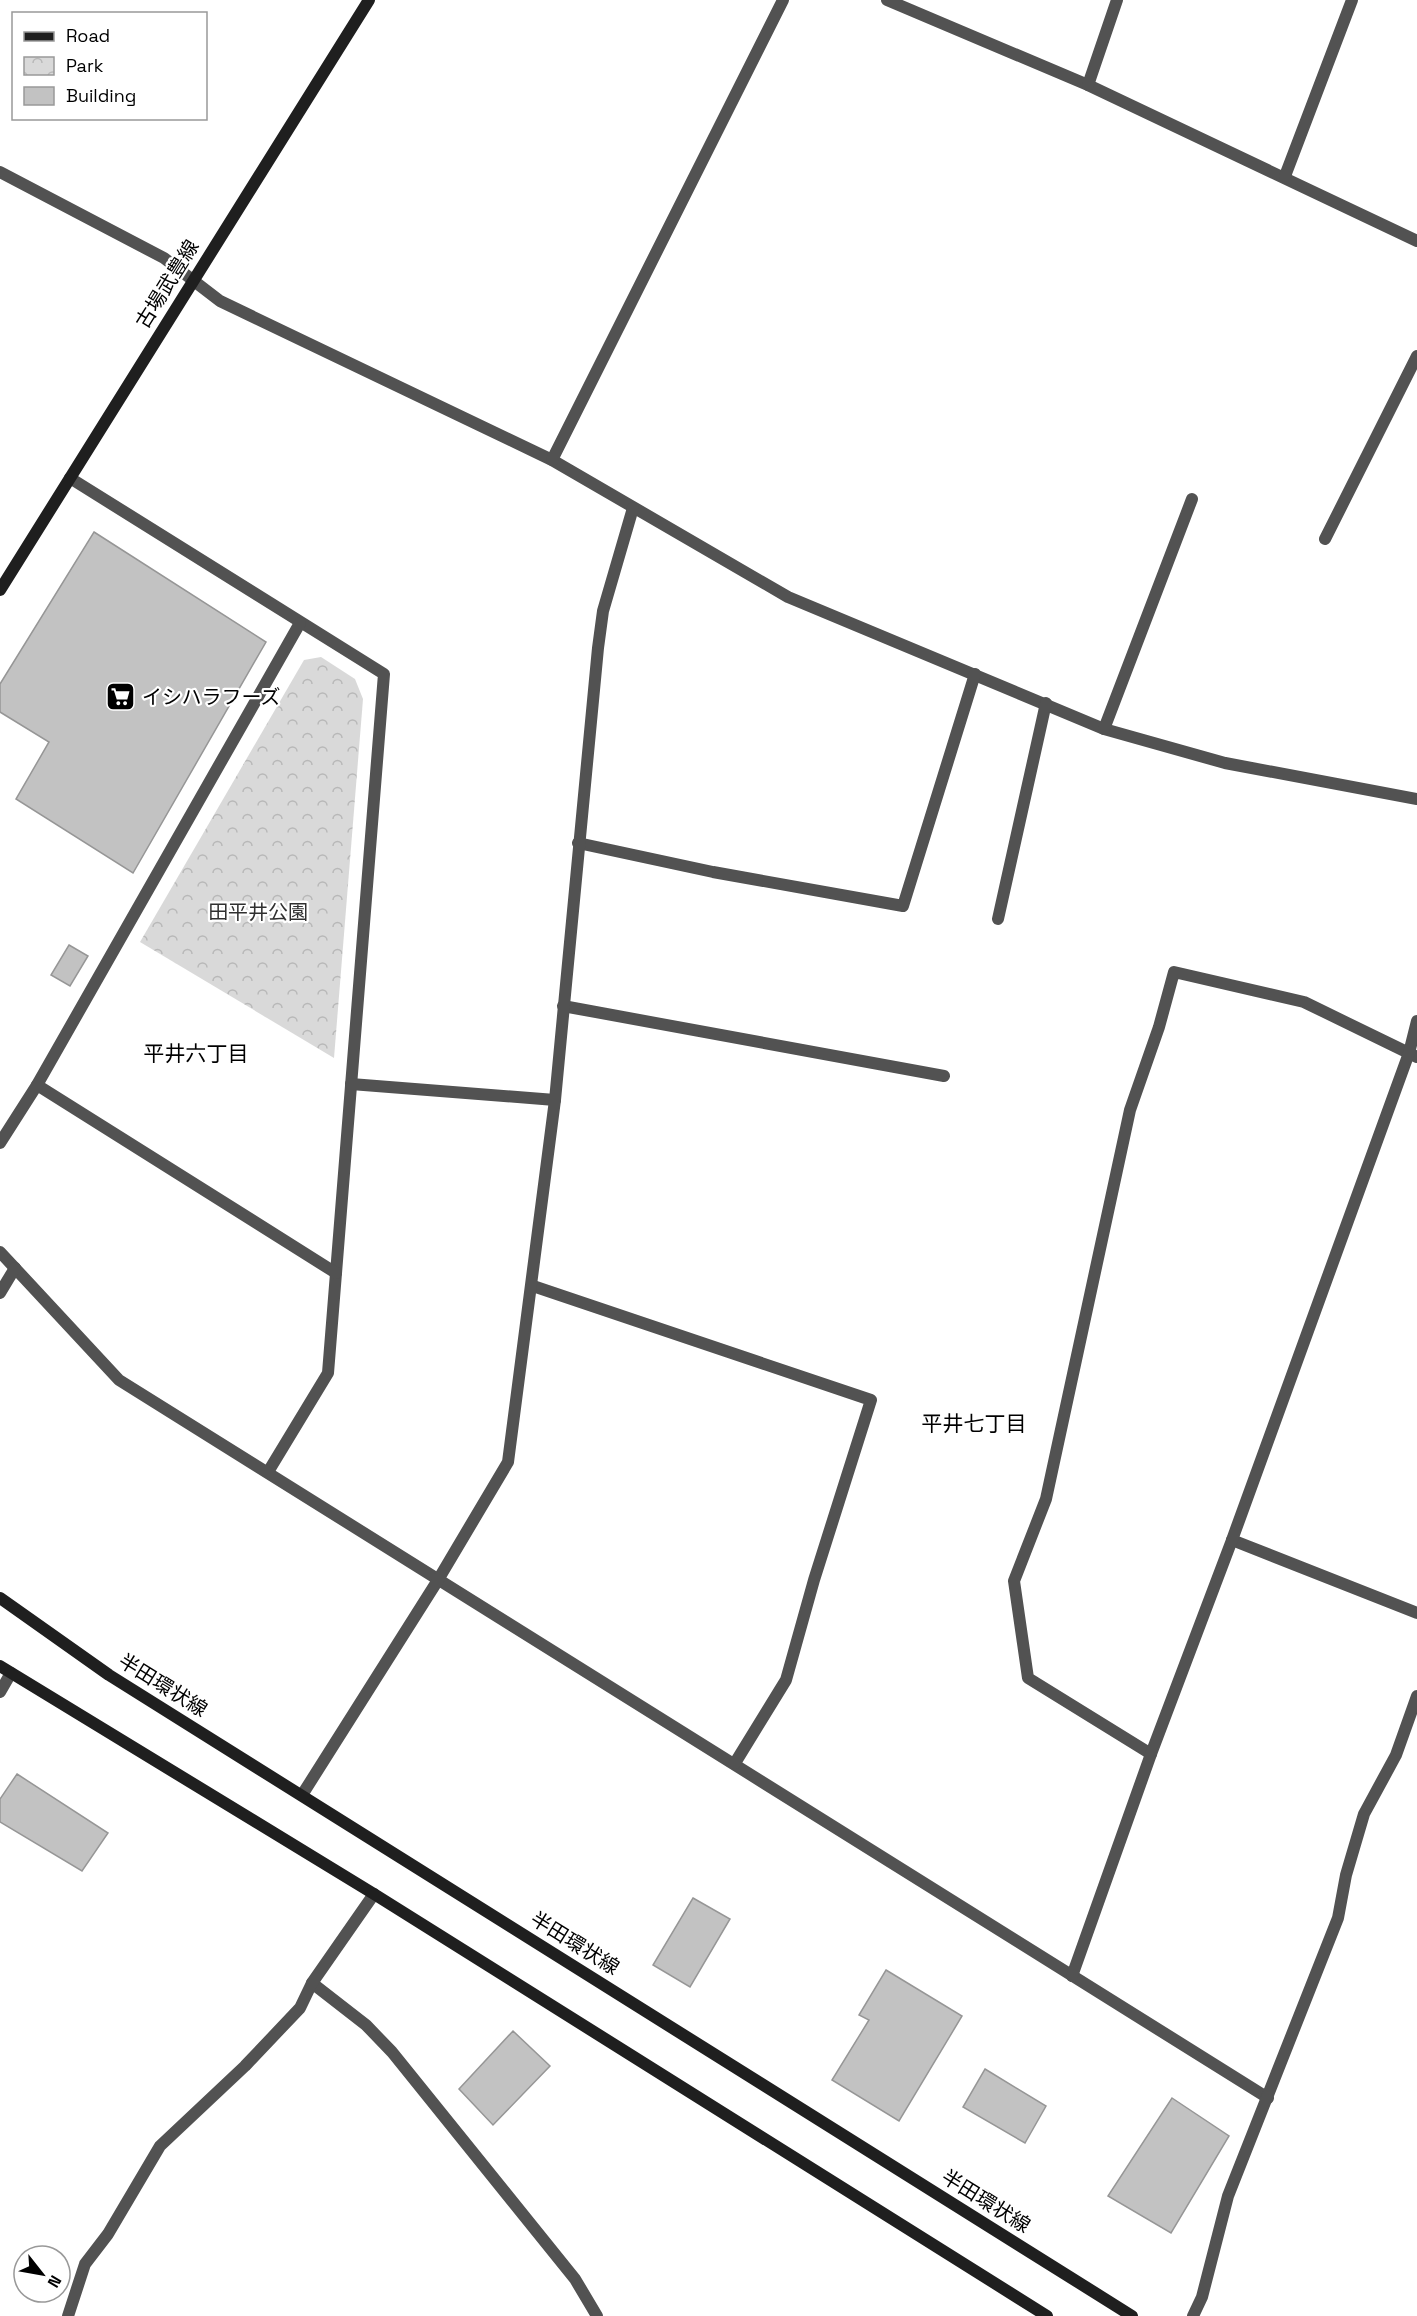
<svg xmlns="http://www.w3.org/2000/svg" width="1417" height="2316" font-family="'Space Grotesk','Noto Sans JP',sans-serif">
<style>
.park{fill:url(#park-crowns)}
.building{fill:#c2c2c2;stroke:#969696;stroke-width:1.5}
.lines{fill:none;stroke-linecap:round;stroke-linejoin:round}
.minor{stroke:#525252;stroke-width:12}
.secondary{stroke:#1f1f1f;stroke-width:12}
.labels{text-anchor:middle;stroke-width:4.5;stroke-linejoin:round;paint-order:stroke}
.street-label{font-size:20px;fill:#000;stroke:#fff}
.poi-label{font-size:20px;fill:#000;stroke:#fff;text-anchor:start}
.park-label{font-size:20px;fill:#303030;stroke:#fff}
.neighbourhood-label{font-size:21px;fill:#000;stroke:#fff}
</style>
<defs>
<pattern id="park-crowns" width="20" height="18" patternUnits="userSpaceOnUse" patternTransform="scale(1.5)"><rect width="20" height="18" fill="#d9d9d9"/><path d="M2 6a3 3 0 1 1 6 0M12 15a3 3 0 1 1 6 0" fill="none" stroke="#b8b8b8"/></pattern>
</defs>
<rect width="100%" height="100%" fill="#fff"/>
<polygon class="park" points="321,657 355,679 363,699 334,1058 140,942 304,660"/>
<g class="building">
<polygon points="94,532 266,642 133,873 16,799 49,742 0,712 0,684"/>
<polygon points="69,945 88,956 70,986 51,975"/>
<polygon points="17,1774 108,1833 82,1871 0,1822 0,1799"/>
<polygon points="693,1898 730,1919 690,1987 653,1965"/>
<polygon points="886,1970 962,2016 899,2121 832,2080 869,2020 859,2015"/>
<polygon points="513,2031 550,2066 493,2125 459,2089"/>
<polygon points="985,2069 1046,2106 1025,2143 963,2107"/>
<polygon points="1172,2098 1229,2136 1171,2233 1108,2196"/>
</g>
<g class="lines">
<g class="minor">
<polyline points="887,0 1088,85 1417,241"/>
<polyline points="1088,85 1117,0"/>
<polyline points="0,172 164,258 220,301 552,460 788,597 1104,729 1225,763 1417,799"/>
<polyline points="1285,176 1352,0"/>
<polyline points="552,460 783,0"/>
<polyline points="70,478 384,674 328,1373 268,1472"/>
<polyline points="1325,539 1417,356"/>
<polyline points="1104,729 1192,499"/>
<polyline points="578,843 713,872 903,906 975,674"/>
<polyline points="998,919 1046,703"/>
<polyline points="563,1006 944,1076"/>
<polyline points="351,1084 555,1100"/>
<polyline points="37,1085 336,1273"/>
<polyline points="0,1143 37,1085 300,623"/>
<polyline points="0,1252 119,1380 1268,2098"/>
<polyline points="533,1286 871,1400 814,1580 786,1680 735,1763"/>
<polyline points="0,1293 15,1268"/>
<polyline points="1232,1540 1417,1613"/>
<polyline points="0,1692 11,1673"/>
<polyline points="1151,1754 1028,1678 1014,1581 1046,1499 1130,1110 1159,1027 1174,972 1304,1002 1417,1057"/>
<polyline points="302,1795 438,1580 508,1462 555,1100 598,648 603,611 633,508"/>
<polyline points="1072,1976 1151,1754 1232,1540 1409,1053 1417,1021"/>
<polyline points="312,1983 366,2025 392,2052 575,2279 597,2316"/>
<polyline points="68,2316 85,2264 108,2234 160,2146 245,2066 300,2008 312,1983 374,1894"/>
<polyline points="1193,2316 1202,2297 1228,2196 1338,1918 1346,1875 1364,1814 1396,1755 1417,1696"/>
</g>
<g class="secondary">
<polyline points="0,590 369,0"/>
<polyline points="0,1598 109,1675 1132,2316"/>
<polyline points="0,1666 374,1894 1047,2316"/>
</g>
</g>
<defs>
<symbol id="supermarket-square" viewBox="-11 -11 22 22"><rect x="-9" y="-9" width="18" height="18" rx="4" fill="#000" stroke="#fff"/><path d="M-6-5.5h2.5l.6 2H6L4.5 2H-2.5L-4.4-4H-6ZM-1.5 3.2a1.3 1.3 0 1 0 .1 0ZM3 3.2a1.3 1.3 0 1 0 .1 0Z" fill="#fff"/></symbol>
</defs>
<g fill-rule="evenodd">
<use href="#supermarket-square" x="104" y="680" width="33" height="33"/>
</g>
<g class="labels">
<g class="street-label">
<text transform="translate(167 284) rotate(-58)" y="7">古場武豊線</text>
<text transform="translate(163 1685) rotate(32)" y="7">半田環状線</text>
<text transform="translate(575 1943) rotate(32)" y="7">半田環状線</text>
<text transform="translate(986 2201) rotate(32)" y="7">半田環状線</text>
</g>
<g class="poi-label">
<text x="142" y="704">イシハラフーズ</text>
</g>
<g class="park-label">
<text x="258" y="919">田平井公園</text>
</g>
<g class="neighbourhood-label">
<text x="196" y="1061">平井六丁目</text>
<text x="974" y="1431">平井七丁目</text>
</g>
</g>
<rect x="12" y="12" width="195" height="108" fill="#ffffff" stroke="#999999" stroke-width="1.5"/>
<rect x="24" y="32" width="30" height="9" fill="#1f1f1f" stroke="#999999" stroke-width="1.5"/>
<text x="66" y="42" font-size="18" fill="#000000">Road</text>
<rect x="24" y="57" width="30" height="18" fill="url(#park-crowns)" stroke="#999999" stroke-width="1.5"/>
<text x="66" y="72" font-size="18" fill="#000000">Park</text>
<rect x="24" y="87" width="30" height="18" fill="#c2c2c2" stroke="#999999" stroke-width="1.5"/>
<text x="66" y="102" font-size="18" fill="#000000">Building</text>
<g transform="translate(42 2274) rotate(121)"><circle r="28" fill="#ffffff" stroke="#999999" stroke-width="1.5"/>
<path d="M0-4.5L10 22L0 15L-10 22Z" fill="#000000"/>
<text y="-9" font-size="16" font-weight="bold" text-anchor="middle" fill="#000000">N</text>
</g>
</svg>
